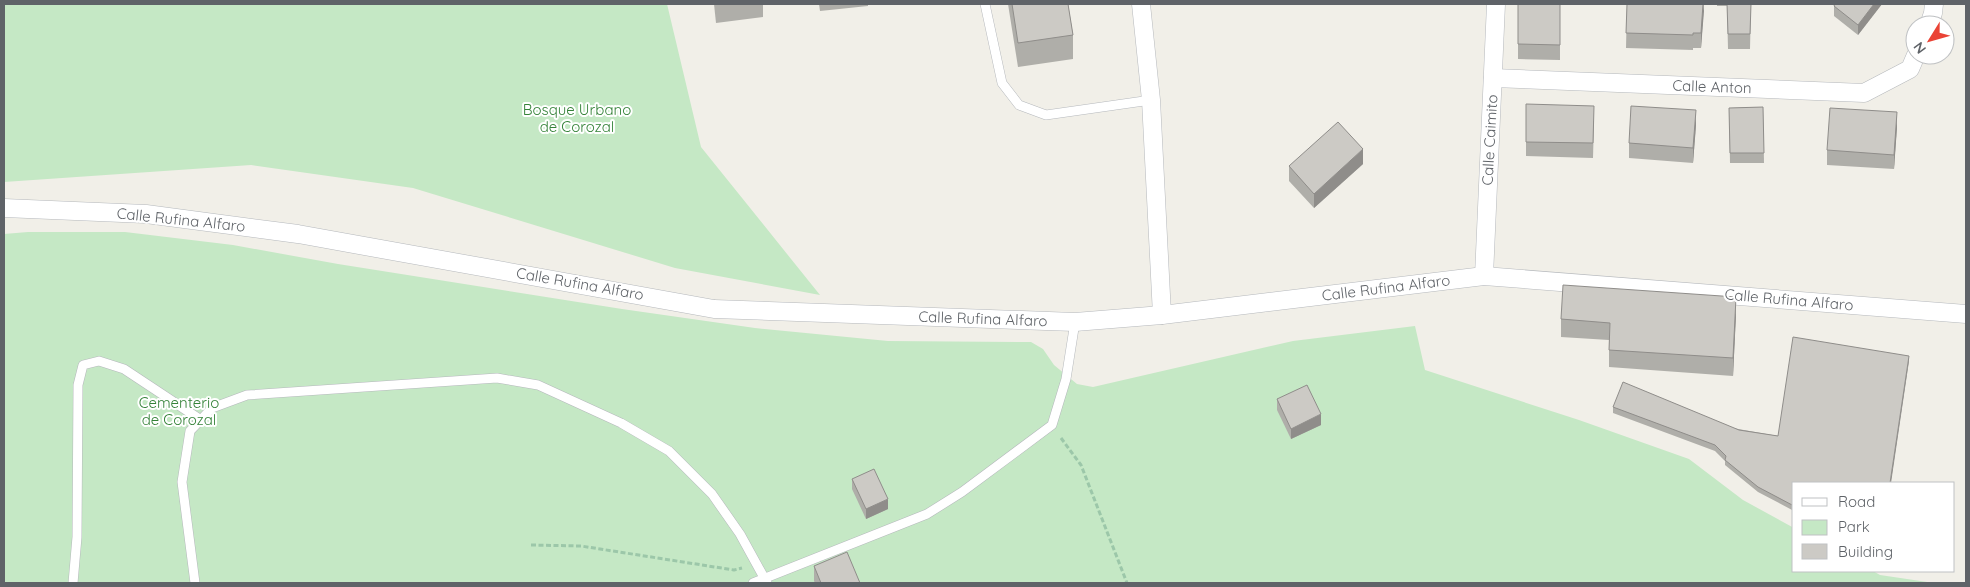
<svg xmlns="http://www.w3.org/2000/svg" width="1970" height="587" font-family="Quicksand,sans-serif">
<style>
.green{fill:#c5e8c5}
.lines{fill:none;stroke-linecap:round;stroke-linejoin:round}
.service-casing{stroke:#b5b8bc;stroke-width:10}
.minor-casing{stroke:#b5b8bc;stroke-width:19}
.path{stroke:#9cc7a9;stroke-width:3;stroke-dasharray:5 2.5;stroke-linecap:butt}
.service{stroke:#fff;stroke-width:9}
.minor{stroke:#fff;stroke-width:18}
.wall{fill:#afaea9}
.shaded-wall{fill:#8f8d8a}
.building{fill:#cccac5;stroke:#8f8d8a}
.labels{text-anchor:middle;stroke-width:4;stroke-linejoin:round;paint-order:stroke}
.street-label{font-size:15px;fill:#5f6368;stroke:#fff}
.park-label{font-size:15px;fill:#348238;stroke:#fff}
</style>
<rect width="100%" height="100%" fill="#f1efe8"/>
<g class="green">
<polygon points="4,4 667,4 701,147 820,295 675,268 413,188 251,165 4,182"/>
<polygon points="28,232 125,232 233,245 338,264 622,309 755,328 888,341 1031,342 1043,349 1054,365 1077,384 1093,387 1293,341 1415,326 1425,370 1579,420 1689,459 1743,500 1794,528 1794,571 1873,571 1880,575 1934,583 4,583 4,234"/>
</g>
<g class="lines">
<defs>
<g id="service">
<polyline points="985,4 1002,83 1019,105 1046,115 1151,100"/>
<polyline points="73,583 77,537 78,385 83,365 99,361 124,369 201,420"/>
<polyline points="195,583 182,482 190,431 212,408 247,395 497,378 538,385 621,423 669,451 712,494 740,534 767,583"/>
<polyline points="753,583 927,514 962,492 1052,425 1066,379 1075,322"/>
</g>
<g id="minor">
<polyline points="1141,4 1151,100 1162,315"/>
<polyline points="1929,25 1933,13 1934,4"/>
<polyline points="1493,78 1864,93 1910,69 1916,55"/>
<polyline points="4,208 146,214 298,234 714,309 1075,322 1162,315 1484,276 1966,314"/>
<polyline points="1484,276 1496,4"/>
</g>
</defs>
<use href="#service" class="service-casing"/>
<use href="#minor" class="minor-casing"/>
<g class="path">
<polyline points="1061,438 1081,465 1127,583"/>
<polyline points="531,545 581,546 734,570 742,568"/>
</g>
<use href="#service" class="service"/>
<use href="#minor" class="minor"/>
</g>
<g class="wall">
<polygon points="714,4 763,4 763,17 716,23"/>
<polygon points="819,4 868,4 868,6 820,11"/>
<polygon points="1008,4 1068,4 1073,35 1073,59 1018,67"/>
<polygon points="1518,4 1560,4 1560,60 1518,59"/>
<polygon points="1627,4 1704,4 1701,48 1693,48 1693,50 1626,48"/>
<polygon points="1717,4 1751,4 1750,49 1728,49 1727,6 1717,6"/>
<polygon points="1882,4 1858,35 1834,16 1834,6"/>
<polygon points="1526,104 1594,121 1593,158 1526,156"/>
<polygon points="1763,107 1764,163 1730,163 1729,108"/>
<polygon points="1696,125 1693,163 1629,158 1629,143"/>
<polygon points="1897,127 1894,169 1827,165 1827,150"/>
<polygon points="1363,164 1314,208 1289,181 1289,166"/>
<polygon points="1736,314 1733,376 1609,367 1609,340 1561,337 1561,319"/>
<polygon points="1909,361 1794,483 1794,511 1758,492 1725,465 1725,461 1715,451 1613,413 1613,407 1778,436"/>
<polygon points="1277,399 1321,425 1291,439 1277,410"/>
<polygon points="852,479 888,509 866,519 852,489"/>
<polygon points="814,566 860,583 815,583 814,581"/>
</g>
<g class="shaded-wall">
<polygon points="1703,4 1704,11 1701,48 1701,33"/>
<polygon points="1874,4 1882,4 1858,35 1858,25"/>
<polygon points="1696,110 1696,125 1693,163 1693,148"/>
<polygon points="1897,112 1897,127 1894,169 1894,155"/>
<polygon points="1363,149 1363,164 1314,208 1314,194"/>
<polygon points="1736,297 1736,314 1733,376 1733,358"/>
<polygon points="1909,356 1909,361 1891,483 1890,483"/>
<polygon points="1321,414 1321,425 1291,439 1291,429"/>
<polygon points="888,499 888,509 866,519 866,509"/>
</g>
<g class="building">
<polygon points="1012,4 1068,4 1073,35 1018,43"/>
<polygon points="1518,4 1560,4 1560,45 1518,44"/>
<polygon points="1627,4 1703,4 1701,33 1693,33 1693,35 1626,33"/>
<polygon points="1727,4 1751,4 1750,34 1728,34"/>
<polygon points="1835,4 1874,4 1858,25 1834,6"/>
<polygon points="1526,104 1594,106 1593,143 1526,142"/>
<polygon points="1631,106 1696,110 1693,148 1629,143"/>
<polygon points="1763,107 1764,153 1730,153 1729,108"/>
<polygon points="1830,108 1897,112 1894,155 1827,150"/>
<polygon points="1338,122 1363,149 1314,194 1289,166"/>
<polygon points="1563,285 1736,297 1733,358 1609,350 1610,323 1561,319"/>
<polygon points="1793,337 1909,356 1890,483 1794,483 1794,506 1758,487 1725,460 1726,456 1715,445 1613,407 1623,382 1739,430 1778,436"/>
<polygon points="1307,385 1321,414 1291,429 1277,399"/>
<polygon points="874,469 888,499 866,509 852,479"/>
<polygon points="847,552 860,583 821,583 814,566"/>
</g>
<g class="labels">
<g class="street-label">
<text transform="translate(1712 87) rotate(2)" y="5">Calle Anton</text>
<text transform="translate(1490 140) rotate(-87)" y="5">Calle Caimito</text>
<text transform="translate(181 220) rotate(6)" y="5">Calle Rufina Alfaro</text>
<text transform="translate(580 284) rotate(10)" y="5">Calle Rufina Alfaro</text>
<text transform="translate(1386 288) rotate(-7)" y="5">Calle Rufina Alfaro</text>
<text transform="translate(1789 300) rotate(5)" y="5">Calle Rufina Alfaro</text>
<text transform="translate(983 319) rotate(2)" y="5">Calle Rufina Alfaro</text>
</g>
<g class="park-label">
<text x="577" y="115">Bosque Urbano<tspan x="577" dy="17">de Corozal</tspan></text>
<text x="179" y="408">Cementerio<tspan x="179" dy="17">de Corozal</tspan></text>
</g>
</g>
<rect width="1970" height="587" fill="none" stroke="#5f6368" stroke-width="10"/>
<rect x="1792" y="482" width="162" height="90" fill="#ffffff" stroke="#bfc1c3"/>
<rect x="1802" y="498" width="25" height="8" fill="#ffffff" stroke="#bfc1c3"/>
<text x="1838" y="507" font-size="15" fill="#5f6368">Road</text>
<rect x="1802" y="520" width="25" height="15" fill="#c5e8c5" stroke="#bfc1c3"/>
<text x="1838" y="532" font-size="15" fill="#5f6368">Park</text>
<rect x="1802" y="544" width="25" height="15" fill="#cccac5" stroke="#bfc1c3"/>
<text x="1838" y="557" font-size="15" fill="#5f6368">Building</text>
<g transform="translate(1930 40) rotate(233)"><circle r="24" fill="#ffffff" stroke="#bfc1c3"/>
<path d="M0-4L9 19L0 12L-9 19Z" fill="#ea4335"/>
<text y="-8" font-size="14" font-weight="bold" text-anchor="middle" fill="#5f6368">N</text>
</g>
</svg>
